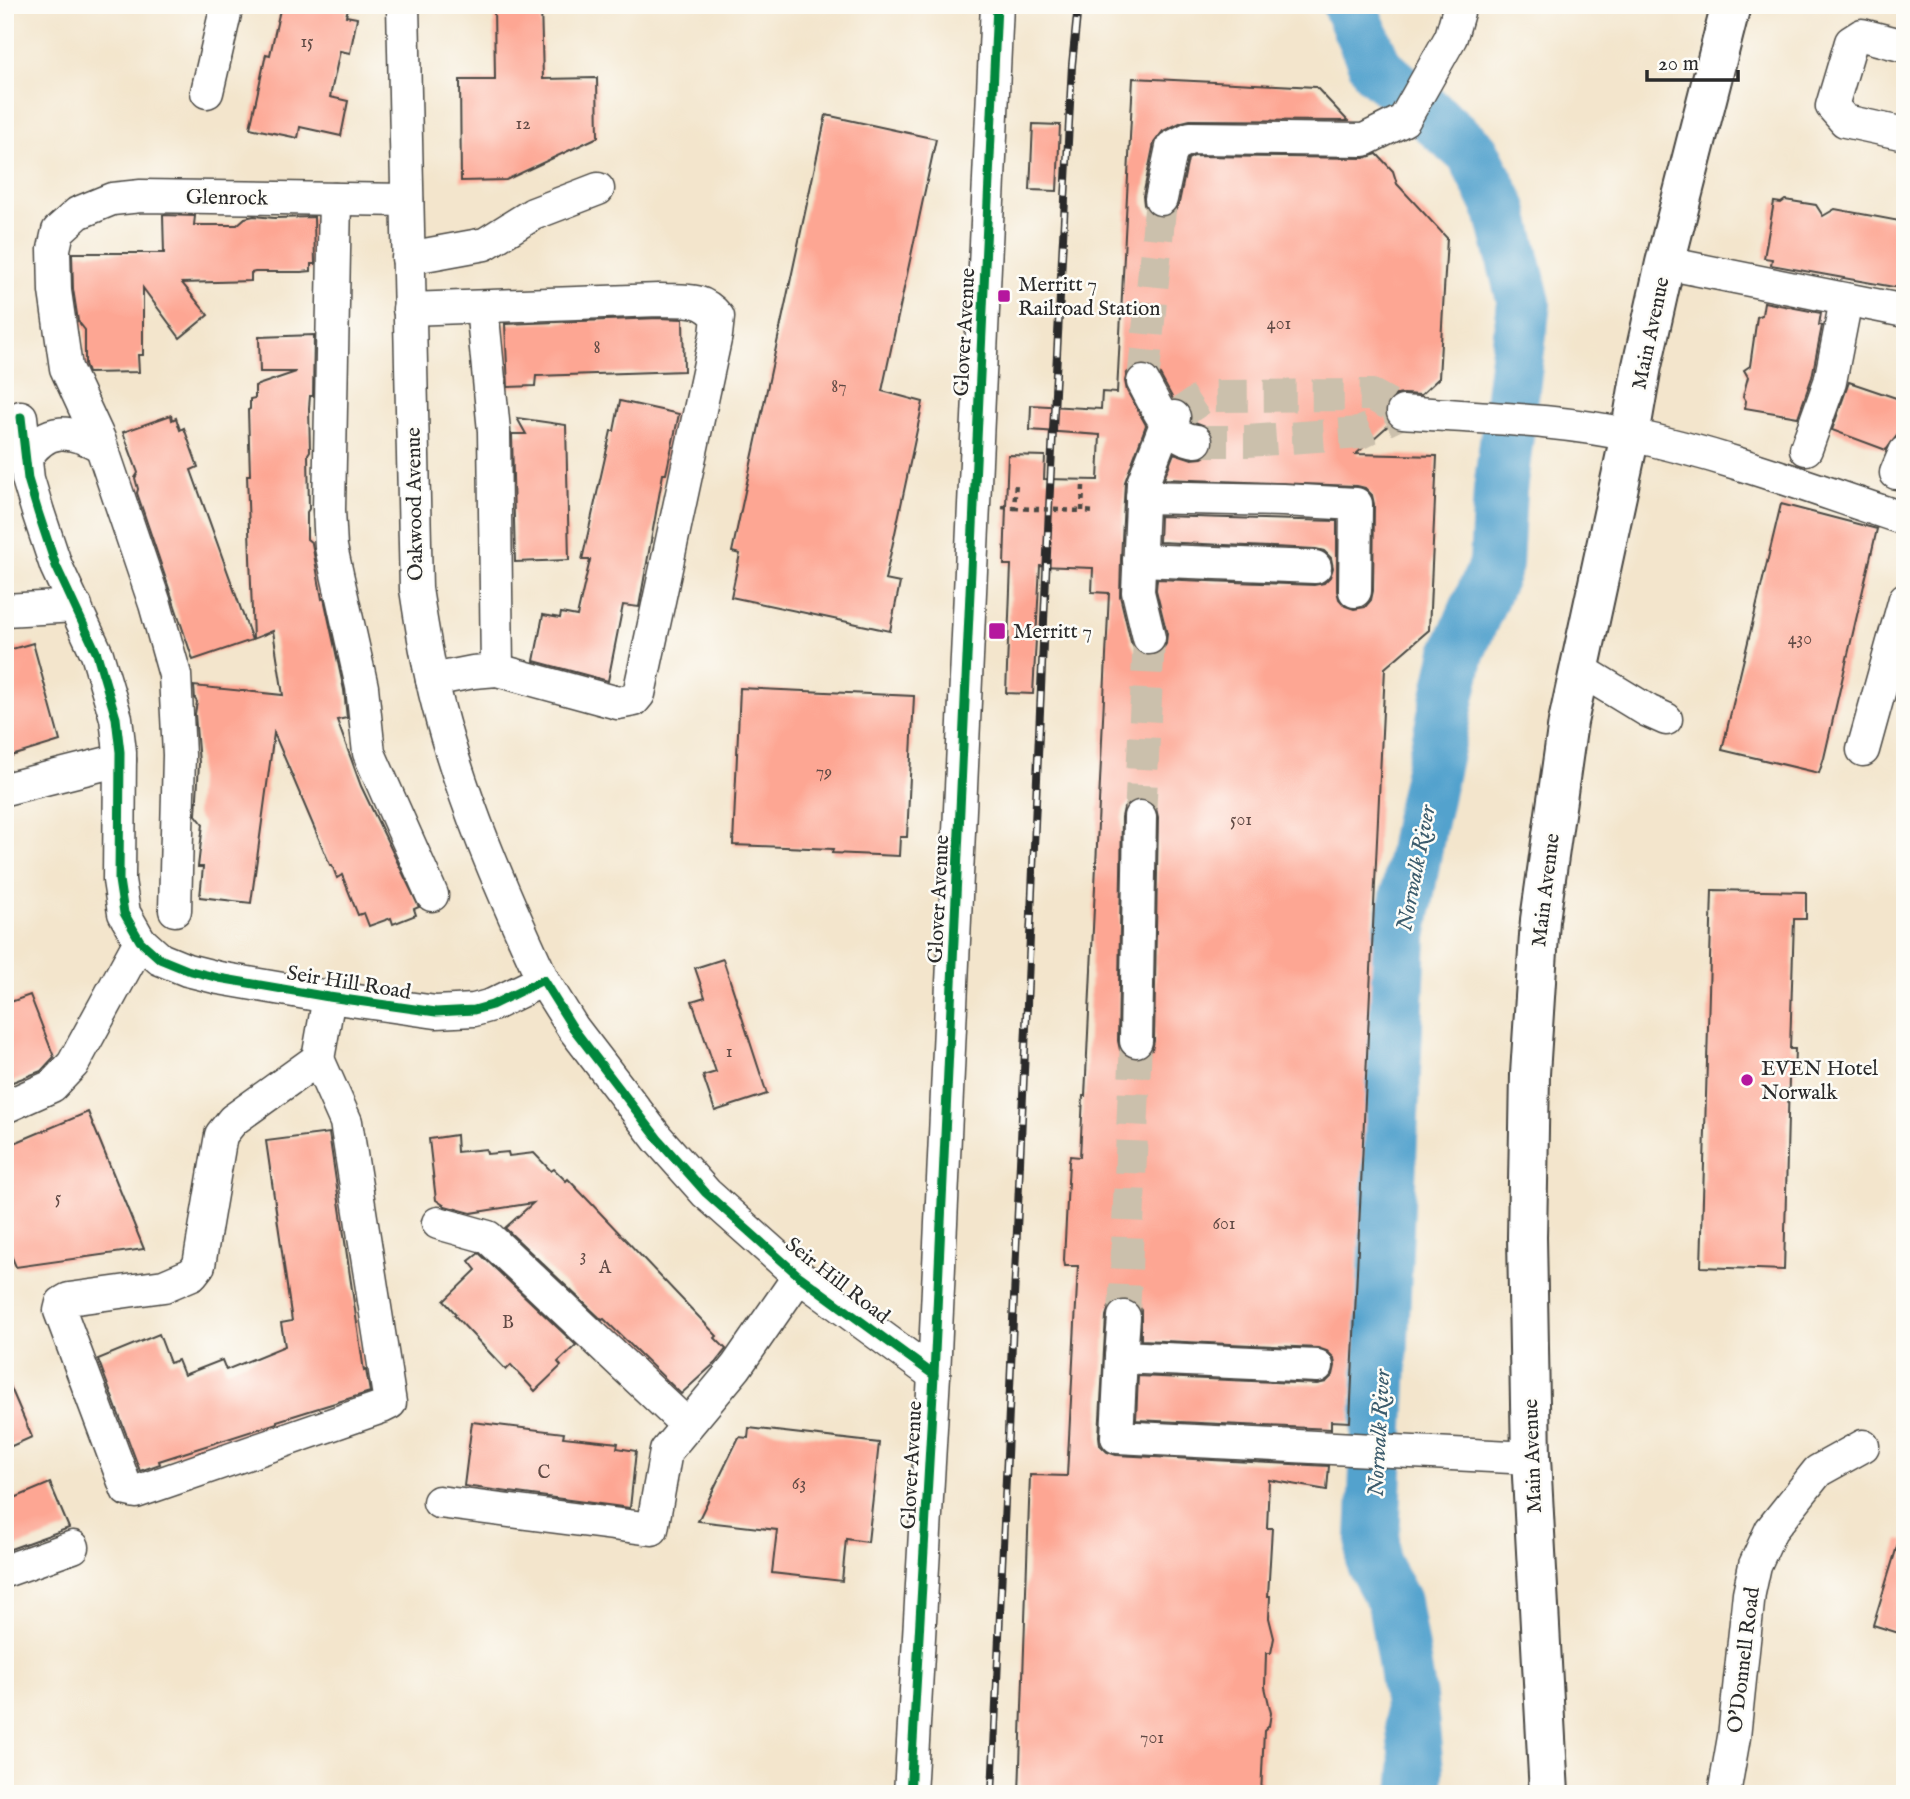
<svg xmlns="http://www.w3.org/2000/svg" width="1910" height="1799" font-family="'IM FELL English',serif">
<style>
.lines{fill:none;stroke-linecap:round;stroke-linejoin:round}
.river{stroke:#53a2cd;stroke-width:54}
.building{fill:#fda693;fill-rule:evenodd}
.minor-tunnel{stroke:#cbc0ac;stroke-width:32;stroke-dasharray:32 16;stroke-linecap:butt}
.minor-casing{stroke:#494743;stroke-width:35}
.major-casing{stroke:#494743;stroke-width:42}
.path{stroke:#494743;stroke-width:4.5;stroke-dasharray:5 5;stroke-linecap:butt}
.minor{stroke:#fff;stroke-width:32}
.major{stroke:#fff;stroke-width:38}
.rail-casing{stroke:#2b2b2b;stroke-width:8}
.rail{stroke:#fdfcf7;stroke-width:5;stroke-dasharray:16;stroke-linecap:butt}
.path-bridge{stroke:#494743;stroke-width:4.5;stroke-dasharray:5 5;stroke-linecap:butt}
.cycleway-casing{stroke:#fdfcf7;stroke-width:13}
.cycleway{stroke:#00873e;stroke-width:9}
.poi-dot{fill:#b5179e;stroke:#fdfcf7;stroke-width:2.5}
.labels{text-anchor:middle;stroke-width:5;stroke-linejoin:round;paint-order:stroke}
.number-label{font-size:18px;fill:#604a45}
.street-label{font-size:21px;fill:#2b2b2b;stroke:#fdfcf7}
.poi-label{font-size:21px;fill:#2b2b2b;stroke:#fdfcf7;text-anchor:start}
.water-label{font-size:23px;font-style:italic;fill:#3b5b6c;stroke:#fdfcf7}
</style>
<rect width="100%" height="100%" fill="#fdfcf7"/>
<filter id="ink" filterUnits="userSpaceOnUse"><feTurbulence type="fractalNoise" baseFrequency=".0143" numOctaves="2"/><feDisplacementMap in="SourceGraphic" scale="14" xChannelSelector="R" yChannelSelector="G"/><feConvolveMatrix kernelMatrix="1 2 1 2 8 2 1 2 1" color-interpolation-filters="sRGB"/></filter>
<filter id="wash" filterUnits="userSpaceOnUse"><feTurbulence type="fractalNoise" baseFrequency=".00686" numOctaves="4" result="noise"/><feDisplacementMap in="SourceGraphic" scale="28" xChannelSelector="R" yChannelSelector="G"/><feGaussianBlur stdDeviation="1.57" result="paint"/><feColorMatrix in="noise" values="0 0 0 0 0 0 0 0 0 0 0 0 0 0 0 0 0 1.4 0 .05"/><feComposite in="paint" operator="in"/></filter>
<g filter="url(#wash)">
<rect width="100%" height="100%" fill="#f3e5cc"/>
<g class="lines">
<polyline class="river" points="1349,5 1377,69 1473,153 1501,210 1524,303 1500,490 1496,564 1458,652 1420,825 1400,936 1372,1561 1394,1602 1410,1698 1417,1771 1415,1794"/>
</g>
<g id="blocks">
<g class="building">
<polygon points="281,5 349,5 346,16 357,18 350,53 340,51 330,97 348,101 341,136 300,127 298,138 250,128 266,54 270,55"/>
<polygon points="494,5 541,5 543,79 597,78 598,137 506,180 461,181 460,80 495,80"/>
<path d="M1133,78L1316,87L1348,121L1190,120L1182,122L1163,131L1154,143L1143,196L1144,205L1149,213L1157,217H1166L1175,211L1179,203L1188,159L1194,156L1364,158L1377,154L1393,171L1397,184L1447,238L1439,378L1421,395L1404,394L1396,395L1388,401L1385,411L1390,424L1356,454L1437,456L1429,630L1385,668L1350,1422L1331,1421V1429L1136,1420L1138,1376L1317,1384L1326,1382L1333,1375L1335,1366L1334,1358L1327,1351L1318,1348L1141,1340V1310L1135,1302L1126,1299L1115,1301L1109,1307L1106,1316L1099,1436L1100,1445L1107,1452L1116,1455L1329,1466L1327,1490L1269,1480L1267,1528H1272L1268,1596H1270L1269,1618L1274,1638L1271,1653H1266L1265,1687L1271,1713L1269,1726L1264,1731L1261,1794H1019L1030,1475L1067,1476L1078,1266H1065L1064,1260L1069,1162L1070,1156L1080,1157L1083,1096H1085L1109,593L1092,592L1093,568L1040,566L1033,694L1006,693L1011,565H1004L1007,478L1008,455L1045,456L1044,479L1098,480L1100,435L1030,430L1031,405L1101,409L1102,392L1117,393ZM1144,364L1153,367L1159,373L1173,399L1181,400L1188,405L1192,413V421L1208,427L1214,437V446L1209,454L1202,458L1192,459L1174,453L1164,479L1357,486L1365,488L1372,495L1374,504L1373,591L1371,600L1365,607L1354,609L1345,606L1339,599L1337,591V521L1160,516L1159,542L1316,549L1324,551L1331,558L1333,568L1330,577L1324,583L1314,585L1157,579L1156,590L1167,634L1166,644L1161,652L1153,656L1143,655L1135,650L1131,642L1120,596L1121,559L1125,482L1146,425L1127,391L1125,381L1127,373L1134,366ZM1141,799L1150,802L1156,808L1158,817L1154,1041L1152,1050L1145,1057L1135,1059L1126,1056L1120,1050L1118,1041L1122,817L1124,808L1131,801Z"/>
<polygon points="826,115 936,139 882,391 923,402 885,580 900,583 890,631 731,597 740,554 732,552"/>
<polygon points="1033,124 1060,125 1057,191 1030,190"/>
<polygon points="1785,200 1816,205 1823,216 1835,209 1905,222 1905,289 1771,265 1772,259 1764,258 1774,202 1781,203"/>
<polygon points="163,215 195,216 194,225 237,225 245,218 254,216 274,218 314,217 315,264 311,264 311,271 301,272 255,272 251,273 251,281 182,283 208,315 180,338 143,288 143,355 138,355 139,372 88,373 85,364 85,330 78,321 73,289 72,253 164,253"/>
<polygon points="1764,302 1821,313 1819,325 1822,326 1812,377 1798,417 1745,408 1746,401 1743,396 1748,377 1744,370 1750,366 1757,317 1762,315"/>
<polygon points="659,318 683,319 684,371 536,376 535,386 508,387 505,324"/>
<polygon points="314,335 313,396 310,396 309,408 310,451 308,454 309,509 307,512 307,539 312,543 322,599 324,598 344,690 347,718 337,720 361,786 419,907 414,909 416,915 393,924 391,918 369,926 364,913 358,915 342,875 337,878 332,865 330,865 274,733 251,903 200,897 203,867 198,867 203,824 196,815 199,763 195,714 197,702 195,699 194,686 283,695 273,631 253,639 247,475 250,475 248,410 250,409 250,399 255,398 255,386 296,372 260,372 259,337"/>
<polygon points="1849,382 1905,401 1905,418 1902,429 1886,450 1832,430"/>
<polygon points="620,401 679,414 666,474 663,474 639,607 623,605 608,681 534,661 543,615 560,618 561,613 577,616 590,560 582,560 611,431 614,431"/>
<polygon points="171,415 172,420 176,418 180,430 184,428 198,467 191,470 252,640 193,660 137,493 138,489 135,478 138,473 123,432"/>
<polygon points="517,418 566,425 569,560 515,562 512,434 526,434"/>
<polygon points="1781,504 1877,529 1824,758 1819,773 1722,750"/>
<polygon points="33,643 60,741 5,758 5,651"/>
<polygon points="740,688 914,696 907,837 900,837 899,856 832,853 833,849 733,845"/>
<polygon points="1712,890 1806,892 1806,919 1794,919 1790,1049 1795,1049 1794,1078 1789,1078 1784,1270 1701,1267"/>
<polygon points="723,959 767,1094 715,1111 703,1076 716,1072 692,1001 705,997 695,968"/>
<polygon points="30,995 54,1057 41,1071 5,1085 5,1004"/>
<polygon points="88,1112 144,1249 16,1267 5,1241 5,1147"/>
<polygon points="329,1133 364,1371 366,1370 370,1392 277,1421 277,1423 159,1461 160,1464 140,1471 98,1359 159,1334 170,1363 178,1360 184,1375 222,1360 226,1370 285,1346 281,1323 292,1321 266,1141"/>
<polygon points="456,1135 457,1152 486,1149 487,1154 508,1152 509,1156 534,1153 551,1171 554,1169 566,1181 568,1179 717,1336 715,1338 726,1349 715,1363 681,1394 604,1319 602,1320 505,1228 533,1203 471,1213 445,1206 436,1200 429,1139"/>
<polygon points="479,1253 576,1345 558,1362 561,1366 535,1391 511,1365 506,1370 454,1315 456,1314 444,1301 476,1270 469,1261"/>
<polygon points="5,1374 32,1437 5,1449"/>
<polygon points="472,1422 564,1433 563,1437 618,1443 617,1448 636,1451 630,1508 464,1486"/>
<polygon points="749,1428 879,1443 868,1542 846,1539 842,1581 772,1573 777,1530 698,1521 739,1437 748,1438"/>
<polygon points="50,1483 69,1528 5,1551 5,1502"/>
<polygon points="1899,1540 1905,1541 1905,1635 1873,1625"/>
</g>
</g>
</g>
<g filter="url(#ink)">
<use href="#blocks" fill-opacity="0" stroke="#494743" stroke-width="2"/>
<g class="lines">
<g class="minor-tunnel">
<polyline points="1143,382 1161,199"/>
<polyline points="1174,417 1206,396 1372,395 1403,412"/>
<polyline points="1196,441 1247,441 1360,433 1403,412"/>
<polyline points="1140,817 1149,638"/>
<polyline points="1124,1317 1136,1041"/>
</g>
<defs>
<g id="minor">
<path d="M403,5L416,589C422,628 428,667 438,705C462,800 502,891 543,980"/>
<polyline points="1905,46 1862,35 1851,42 1832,106 1845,121 1905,134"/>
<polyline points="207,92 227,5"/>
<polyline points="335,199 329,510 331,547 362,687 369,753 432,895"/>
<polyline points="1161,199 1172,147 1190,138 1364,140 1404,120 1451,37 1460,5"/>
<polyline points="408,258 485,244 533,214 598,189"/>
<polyline points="1665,263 1905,311"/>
<polyline points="482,307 494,431 497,670"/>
<path d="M409,309L659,300C684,301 701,296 718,317L716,335L639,694L634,700L618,703L497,670L473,672L432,680"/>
<path d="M1143,382C1156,405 1167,438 1196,441"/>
<path d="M1403,412C1479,418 1556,419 1630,435C1724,455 1814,489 1905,519"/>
<polyline points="21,417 28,479 38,512 56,566 97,654 116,718 120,752 119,880 124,913 140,941 160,959 187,970 219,978 329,997 436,1012 474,1010 492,1005 543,980 573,1028 658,1139 706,1193 799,1276 934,1375"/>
<polyline points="1806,449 1830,382 1846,300"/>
<path d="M26,458C47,425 71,430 101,446"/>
<polyline points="1896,473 1905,452"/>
<polyline points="1142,497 1283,500 1356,504 1355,591"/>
<polyline points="1139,560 1315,567"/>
<polyline points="5,610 76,606"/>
<polyline points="1149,638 1138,592 1143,483 1166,424 1174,417"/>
<polyline points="1579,669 1648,711 1666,719"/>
<polyline points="1863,750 1905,599"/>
<polyline points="5,789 120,760"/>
<polyline points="175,910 179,755 175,675 155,604 99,439 66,368 55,291 54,249 58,231 78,213 112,199 141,196 407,200"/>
<polyline points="1136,1041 1140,817"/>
<polygon points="318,1059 346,1122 390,1403 382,1407 136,1492 127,1490 60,1311 62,1303 69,1299 164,1286 192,1274 199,1265 221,1135 233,1120"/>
<polyline points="318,1059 329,997"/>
<polyline points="5,1107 52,1086 73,1064 140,941"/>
<polyline points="438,1223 488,1237 687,1425"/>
<polyline points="1121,1357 1124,1317"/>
<polyline points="1317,1366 1121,1357 1117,1437 1531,1458"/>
<polyline points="439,1502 652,1529 666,1451 736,1367 799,1276"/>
<polyline points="5,1571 73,1547"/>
<polyline points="910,1794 934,1375 997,5"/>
<polyline points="1724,1794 1734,1737 1749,1593 1755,1565 1771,1530 1818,1471 1863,1446"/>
</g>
<polyline id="major" points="1549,1794 1531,1458 1527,1237 1530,1074 1540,920 1568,722 1630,435 1642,366 1665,263 1731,5"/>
</defs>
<use href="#minor" class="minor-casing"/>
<use href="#major" class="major-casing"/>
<g class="path">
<polyline points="1651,5 1653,6"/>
<polyline points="1083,486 1082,511 1096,512"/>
<polyline points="1002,507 1014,508 1016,483"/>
</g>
<use href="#minor" class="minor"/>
<use href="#major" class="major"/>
<defs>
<polyline id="rail" points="992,1794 1049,508 1072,65 1078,5"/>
</defs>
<use href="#rail" class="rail-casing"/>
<use href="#rail" class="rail"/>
<polyline class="path-bridge" points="1014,508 1082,511"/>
<defs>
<g id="cycleway">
<polyline points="21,417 28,479 38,512 56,566 97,654 116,718 120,752 119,880 124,913 140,941 160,959 187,970 219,978 329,997 436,1012 474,1010 492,1005 543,980 573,1028 658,1139 706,1193 799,1276 934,1375"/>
<polyline points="910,1794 934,1375 997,5"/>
</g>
</defs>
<use href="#cycleway" class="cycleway-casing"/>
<use href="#cycleway" class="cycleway"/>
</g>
</g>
<g class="poi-dot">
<rect x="997" y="289" width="14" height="14" rx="3.5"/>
<rect x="988" y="622" width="18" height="18" rx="3.5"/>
<circle cx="1747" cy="1080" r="7"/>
</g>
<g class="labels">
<g class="number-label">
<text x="307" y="47">15</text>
<text x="523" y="129">12</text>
<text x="1279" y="329">401</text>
<text x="597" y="353">8</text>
<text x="839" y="392">87</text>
<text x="1800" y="644">430</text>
<text x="824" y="777">79</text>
<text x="1241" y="825">501</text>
<text x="729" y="1057">1</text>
<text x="58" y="1203">5</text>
<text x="1224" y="1229">601</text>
<text x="583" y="1261">3</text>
<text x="605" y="1273">A</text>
<text x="508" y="1328">B</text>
<text x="544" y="1478">C</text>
<text x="799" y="1489">63</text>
<text x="1152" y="1743">701</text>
</g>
<g class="street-label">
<text transform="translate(227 197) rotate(1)" y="7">Glenrock</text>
<text transform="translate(964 332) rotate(-87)" y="7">Glover Avenue</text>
<text transform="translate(1650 333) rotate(-78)" y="7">Main Avenue</text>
<text transform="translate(414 504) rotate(-91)" y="7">Oakwood Avenue</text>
<text transform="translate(1545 890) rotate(-83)" y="7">Main Avenue</text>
<text transform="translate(938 899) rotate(-87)" y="7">Glover Avenue</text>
<text transform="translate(349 982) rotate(9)" y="7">Seir Hill Road</text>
<text transform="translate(838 1280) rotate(38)" y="7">Seir Hill Road</text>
<text transform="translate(1532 1456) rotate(-92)" y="7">Main Avenue</text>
<text transform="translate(911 1465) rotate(-87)" y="7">Glover Avenue</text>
<text transform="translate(1743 1660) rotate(-83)" y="7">O'Donnell Road</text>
</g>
<g class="poi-label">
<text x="1018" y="291">Merritt 7<tspan x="1018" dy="24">Railroad Station</tspan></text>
<text x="1013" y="638">Merritt 7</text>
<text x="1761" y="1075">EVEN Hotel<tspan x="1761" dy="24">Norwalk</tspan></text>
</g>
<g class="water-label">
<text transform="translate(1415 868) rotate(-79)" y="8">Norwalk River</text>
<text transform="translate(1378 1433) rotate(-87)" y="8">Norwalk River</text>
</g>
</g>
<rect width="1910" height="1799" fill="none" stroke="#fdfcf7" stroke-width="28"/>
<path d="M1647 70v10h91v-10" fill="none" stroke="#2b2b2b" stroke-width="3.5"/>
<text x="1658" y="70" font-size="21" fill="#2b2b2b" stroke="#fdfcf7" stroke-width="5" paint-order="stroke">20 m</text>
</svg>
